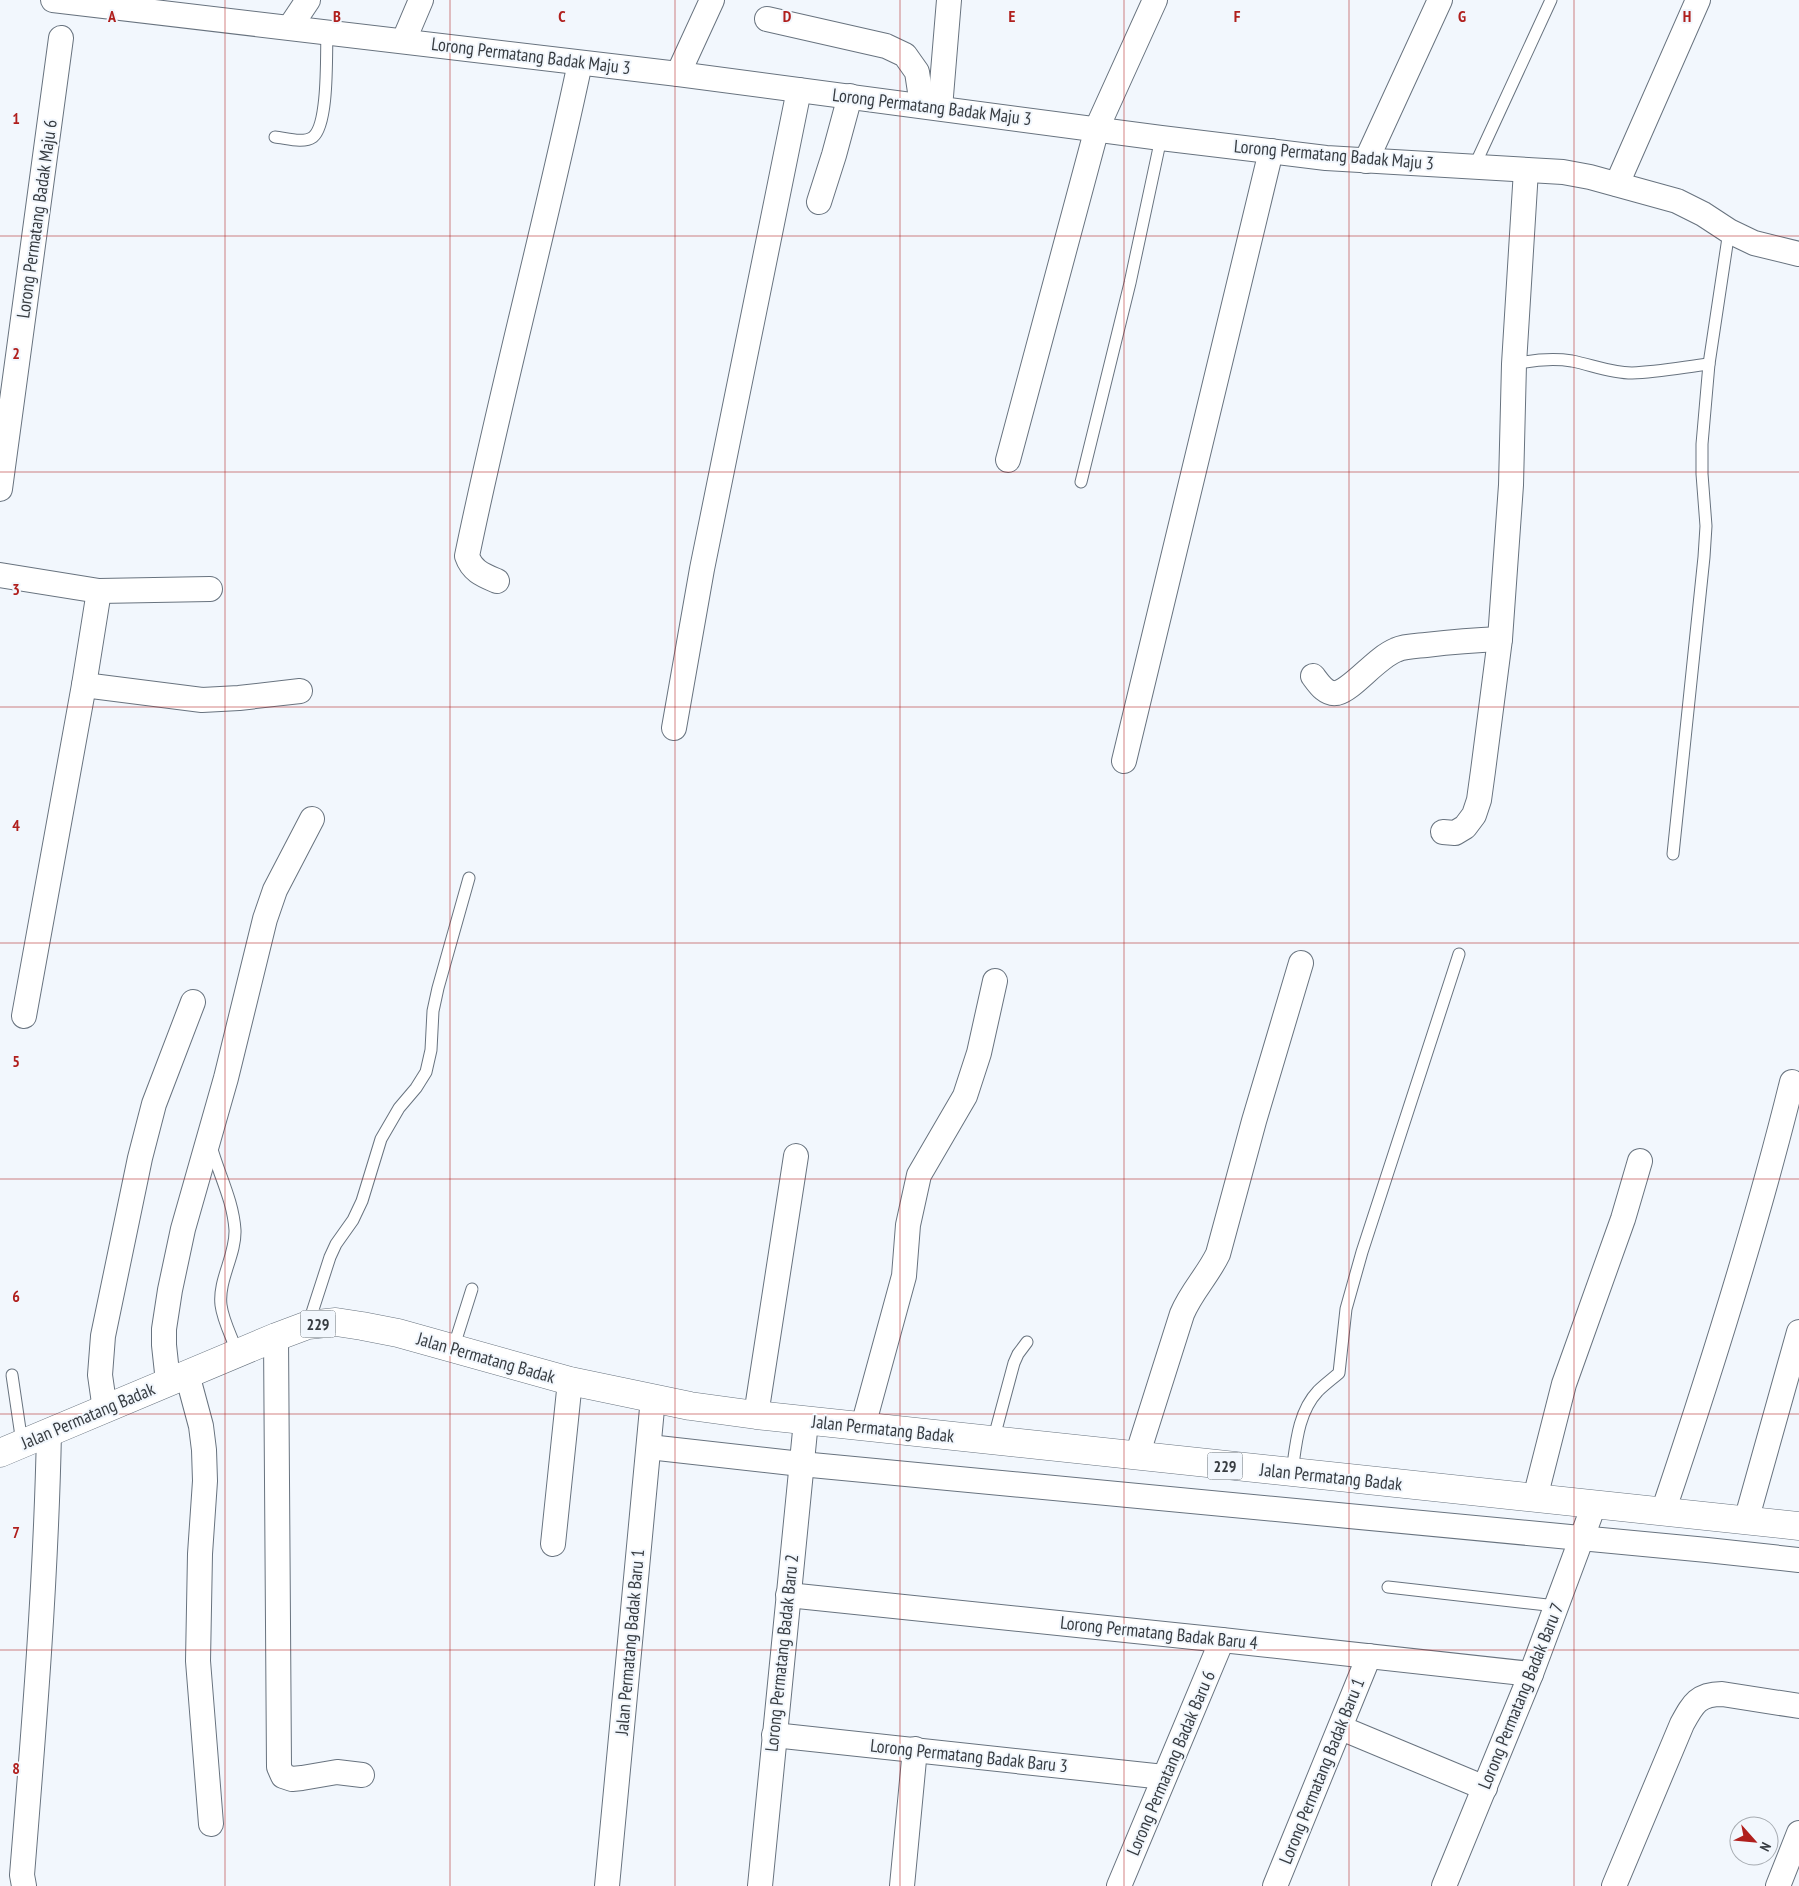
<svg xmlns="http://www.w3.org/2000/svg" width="1799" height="1886" font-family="'PT Sans Narrow',sans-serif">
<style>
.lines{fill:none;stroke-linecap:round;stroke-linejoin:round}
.lane-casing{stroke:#68737f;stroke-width:13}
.street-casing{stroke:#68737f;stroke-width:26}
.primary-casing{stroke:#68737f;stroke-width:29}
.lane{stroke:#fff;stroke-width:11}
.street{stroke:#fff;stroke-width:24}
.primary{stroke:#fff;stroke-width:28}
.grid{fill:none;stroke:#b01f1d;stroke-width:1;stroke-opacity:0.55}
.labels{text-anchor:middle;stroke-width:4;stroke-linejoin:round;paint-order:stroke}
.shield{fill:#f2f7fd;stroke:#6f7479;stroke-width:1}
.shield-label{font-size:16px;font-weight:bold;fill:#373c41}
.street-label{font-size:18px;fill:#373c41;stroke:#f2f7fd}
.grid-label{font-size:16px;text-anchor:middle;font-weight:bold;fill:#b01f1d;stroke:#f2f7fd;stroke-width:4;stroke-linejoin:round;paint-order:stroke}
</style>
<rect width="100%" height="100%" fill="#f2f7fd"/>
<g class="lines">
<defs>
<g id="lane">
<path d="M275,137C286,138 303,144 313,137C329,124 326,53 327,31"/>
<polyline points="1474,167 1551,0"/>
<path d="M1514,364C1533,360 1552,358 1572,361C1592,365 1611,373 1632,373C1658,372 1684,367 1709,364"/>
<polyline points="1081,482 1130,283 1161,138"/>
<polyline points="1673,854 1704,557 1706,526 1702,474 1702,444 1709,364 1729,231"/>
<path d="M211,1146C219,1175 233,1200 235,1230C236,1255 218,1280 221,1305C223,1321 232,1337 237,1352"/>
<polyline points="308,1325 330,1257 336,1244 353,1220 362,1201 381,1139 399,1108 416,1088 426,1072 431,1050 433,1011 438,988 469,878"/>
<polyline points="453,1349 472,1289"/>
<polyline points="12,1375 22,1443"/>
<polyline points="993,1441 1014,1363 1018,1354 1027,1342"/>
<path d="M1292,1472C1296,1444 1298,1412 1318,1391C1324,1385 1332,1379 1339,1373L1346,1309L1362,1252L1459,954"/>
<polyline points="1388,1587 1556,1606"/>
</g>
<g id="street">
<polyline points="53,0 678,74 1161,138 1326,158 1563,172 1590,177 1677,201 1703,214 1729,231 1754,243 1799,254"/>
<polyline points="767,19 886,46 905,55 917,72 922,105"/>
<polyline points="290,27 308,0"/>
<polyline points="404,40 421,0"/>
<polyline points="678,74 712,0"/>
<polyline points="940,108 949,0"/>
<polyline points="1366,161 1440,0"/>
<polyline points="1617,184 1698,0"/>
<polyline points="819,202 834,155 850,96"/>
<polyline points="1008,460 1097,128 1155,0"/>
<polyline points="0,489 61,38"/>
<polyline points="0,575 99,591 210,589"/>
<path d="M497,581C483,575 472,571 467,556C501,391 545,228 580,63"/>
<path d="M1313,676C1319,684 1326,695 1337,693C1353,689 1376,658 1396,650C1405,646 1417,646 1426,645C1451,642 1475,640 1500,639"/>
<polyline points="84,685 202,700 239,698 300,691"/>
<polyline points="674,728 702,569 799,90"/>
<polyline points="1124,761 1271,151"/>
<polyline points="1443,832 1455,833 1465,827 1474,815 1479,800 1483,771 1500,639 1511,485 1514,364 1526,170"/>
<polyline points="24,1016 84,685 99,591"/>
<polyline points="276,1337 279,1767 283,1776 292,1779 302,1778 337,1772 362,1775"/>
<polyline points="187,1374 201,1426 204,1450 205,1481 200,1554 198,1661 211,1824"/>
<polyline points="168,1382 164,1345 164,1329 170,1290 183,1229 226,1078 265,919 275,890 312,819"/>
<polyline points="105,1410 100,1375 103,1336 140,1158 154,1104 193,1002"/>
<polyline points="756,1415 796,1156"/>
<polyline points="863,1426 904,1276 908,1225 919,1175 965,1096 979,1053 995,981"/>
<polyline points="649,1447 801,1464 1707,1550 1799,1560"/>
<path d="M1137,1456L1182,1314C1191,1292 1208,1275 1218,1254L1254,1121L1301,963"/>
<polyline points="1535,1498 1564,1384 1623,1219 1640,1161"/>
<path d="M1663,1512C1711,1370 1756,1228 1792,1082"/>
<polyline points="1746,1521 1799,1332"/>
<polyline points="553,1544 570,1381"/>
<polyline points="788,1595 1222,1640 1531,1674"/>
<polyline points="1341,1728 1485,1788"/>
<polyline points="774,1735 1164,1777"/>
<path d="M24,1886L22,1875C34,1728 46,1581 49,1432"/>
<polyline points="607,1886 653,1398"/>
<polyline points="760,1886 806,1421"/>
<polyline points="902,1886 915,1749"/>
<polyline points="1119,1886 1222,1640"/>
<polyline points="1275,1886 1369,1656"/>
<polyline points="1444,1886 1531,1674 1594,1505"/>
<path d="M1614,1886L1682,1724C1693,1704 1698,1694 1722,1694L1799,1706"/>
<polyline points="1778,1886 1799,1833"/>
</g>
<polyline id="primary" points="0,1453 276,1337 308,1325 336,1322 362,1326 398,1333 570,1381 690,1406 756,1415 1799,1526"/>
</defs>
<use href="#lane" class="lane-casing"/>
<use href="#street" class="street-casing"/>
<use href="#primary" class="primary-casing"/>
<use href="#lane" class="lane"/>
<use href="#street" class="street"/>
<use href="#primary" class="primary"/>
</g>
<path class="grid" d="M225,0V1886M450,0V1886M675,0V1886M900,0V1886M1124,0V1886M1349,0V1886M1574,0V1886M0,236H1799M0,472H1799M0,707H1799M0,943H1799M0,1179H1799M0,1414H1799M0,1650H1799"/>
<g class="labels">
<g class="shield">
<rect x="300.5" y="1310.5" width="35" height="27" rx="4"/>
<rect x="1207.5" y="1452.5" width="35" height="27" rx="4"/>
</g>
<g class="shield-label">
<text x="318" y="1330">229</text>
<text x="1225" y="1472">229</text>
</g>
<g class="street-label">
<text transform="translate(531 56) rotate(7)" y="6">Lorong Permatang Badak Maju 3</text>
<text transform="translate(932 107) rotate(7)" y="6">Lorong Permatang Badak Maju 3</text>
<text transform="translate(1334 155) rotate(5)" y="6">Lorong Permatang Badak Maju 3</text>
<text transform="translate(37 219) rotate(-82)" y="6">Lorong Permatang Badak Maju 6</text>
<text transform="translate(486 1358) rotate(16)" y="6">Jalan Permatang Badak</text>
<text transform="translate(88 1416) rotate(-23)" y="6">Jalan Permatang Badak</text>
<text transform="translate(883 1429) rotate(6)" y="6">Jalan Permatang Badak</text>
<text transform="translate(1331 1477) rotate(6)" y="6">Jalan Permatang Badak</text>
<text transform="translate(1159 1633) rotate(6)" y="6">Lorong Permatang Badak Baru 4</text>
<text transform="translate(630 1642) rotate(-85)" y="6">Jalan Permatang Badak Baru 1</text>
<text transform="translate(782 1653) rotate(-84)" y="6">Lorong Permatang Badak Baru 2</text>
<text transform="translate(1521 1696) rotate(-68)" y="6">Lorong Permatang Badak Baru 7</text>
<text transform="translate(969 1756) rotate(6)" y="6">Lorong Permatang Badak Baru 3</text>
<text transform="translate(1171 1763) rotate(-67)" y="6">Lorong Permatang Badak Baru 6</text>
<text transform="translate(1322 1771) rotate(-68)" y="6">Lorong Permatang Badak Baru 1</text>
</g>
</g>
<g class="grid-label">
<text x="112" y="22">A</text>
<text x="337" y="22">B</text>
<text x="562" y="22">C</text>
<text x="787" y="22">D</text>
<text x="1012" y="22">E</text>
<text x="1237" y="22">F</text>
<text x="1462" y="22">G</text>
<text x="1687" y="22">H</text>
<text x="16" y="124">1</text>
<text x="16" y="359">2</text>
<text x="16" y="595">3</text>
<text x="16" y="831">4</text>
<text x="16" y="1067">5</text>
<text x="16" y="1302">6</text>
<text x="16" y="1538">7</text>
<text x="16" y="1774">8</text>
</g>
<g transform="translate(1754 1841) rotate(117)"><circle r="24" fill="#f2f7fd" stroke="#a7acb2"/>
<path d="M0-4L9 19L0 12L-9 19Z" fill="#b01f1d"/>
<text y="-8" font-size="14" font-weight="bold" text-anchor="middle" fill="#373c41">N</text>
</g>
</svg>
